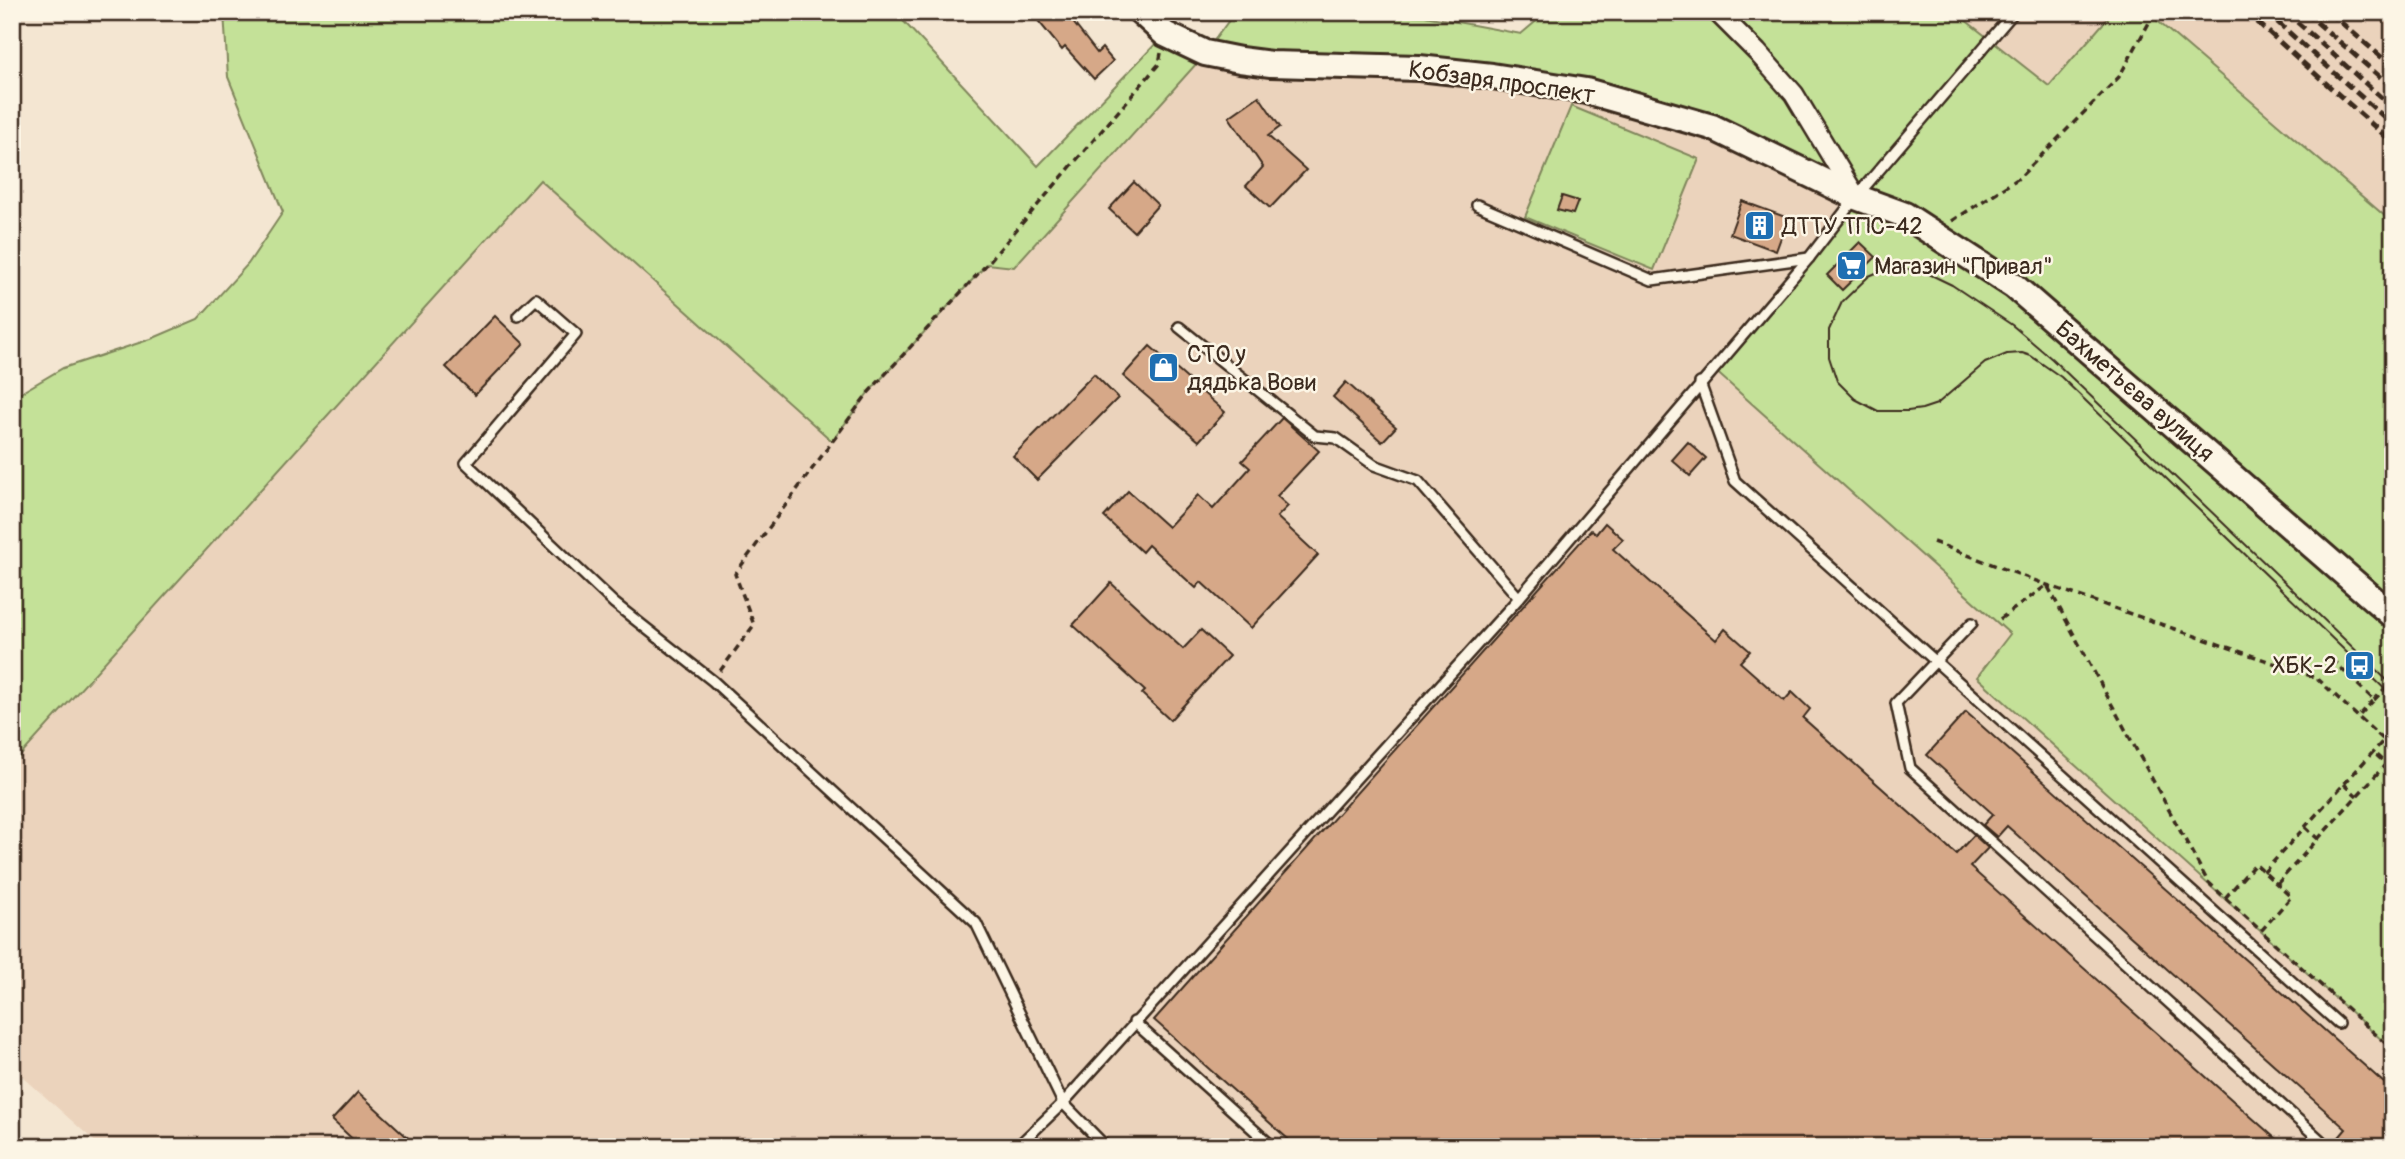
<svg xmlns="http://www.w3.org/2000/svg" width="2405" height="1159" font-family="Pangolin,sans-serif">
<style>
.built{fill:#ebd3bc}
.green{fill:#c4e198;stroke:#80865b;stroke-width:2}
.building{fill:#d6a888;stroke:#3b2a1e;stroke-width:2}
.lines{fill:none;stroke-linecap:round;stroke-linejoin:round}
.lane-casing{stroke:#3b2a1e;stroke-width:14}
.street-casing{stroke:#3b2a1e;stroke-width:23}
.secondary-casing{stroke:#3b2a1e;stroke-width:30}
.path{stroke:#3b2a1e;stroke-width:3.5;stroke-dasharray:7 5;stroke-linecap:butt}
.lane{stroke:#fcf5e5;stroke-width:9}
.street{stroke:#fcf5e5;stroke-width:18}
.secondary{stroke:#fcf5e5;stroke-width:24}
.tram{stroke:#3b2a1e;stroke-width:2}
.rail{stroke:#3b2a1e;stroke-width:5;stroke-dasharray:10 5;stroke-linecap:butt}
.labels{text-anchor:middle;stroke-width:5;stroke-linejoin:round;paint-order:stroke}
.street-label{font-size:24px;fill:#3b2a1e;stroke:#fcf5e5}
.poi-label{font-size:24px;fill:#3b2a1e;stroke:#fcf5e5;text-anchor:start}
</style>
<rect width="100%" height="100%" fill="#f4e6d2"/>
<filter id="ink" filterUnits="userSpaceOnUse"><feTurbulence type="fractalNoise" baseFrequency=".0143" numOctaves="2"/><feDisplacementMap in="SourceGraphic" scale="14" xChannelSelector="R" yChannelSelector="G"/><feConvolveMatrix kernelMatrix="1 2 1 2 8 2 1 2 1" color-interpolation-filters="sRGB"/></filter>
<g filter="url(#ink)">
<g class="built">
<polygon points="1955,12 2113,12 2049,86"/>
<polygon points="2147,12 2393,12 2393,223 2386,216"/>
<polygon points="1205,53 1419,68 1712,127 1856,197 1713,369 2011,635 1978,676 2393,1050 2393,1147 101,1147 12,1067 12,765 541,180 832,441 868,393 987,264 1014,267"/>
</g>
<g class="green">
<polygon points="224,12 895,12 1038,166 1165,34 1205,53 1235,12 1328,12 1425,16 1521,34 1547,12 1717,12 1755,48 1733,12 1955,12 2049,86 2113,12 2147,12 2393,223 2393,1050 1977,677 2010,634 1713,369 1856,197 1712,127 1586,91 1205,54 1014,267 987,264 868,393 832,441 540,180 12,765 12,398 63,368 151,339 198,319 248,264 283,212 228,77"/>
<polygon points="1571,106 1699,159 1654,270 1525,217"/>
</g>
<g class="building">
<polygon points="1031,12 1065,12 1097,53 1102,48 1113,61 1094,79 1065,47 1062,50"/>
<polygon points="1259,96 1280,127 1268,136 1306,170 1270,208 1246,186 1263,167 1229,117"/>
<polygon points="1134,182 1158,205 1134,232 1109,209"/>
<polygon points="1562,196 1578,201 1573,214 1557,210"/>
<polygon points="1742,201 1788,218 1776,251 1730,234"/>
<polygon points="1860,242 1876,257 1842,290 1827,275"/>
<polygon points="495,316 524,344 475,395 446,367"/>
<polygon points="1150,346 1225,412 1199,441 1123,376"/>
<polygon points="1094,374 1118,398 1037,480 1013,456"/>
<polygon points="1346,382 1396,427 1382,442 1333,397"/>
<polygon points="1282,418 1319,451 1277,496 1288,506 1277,517 1318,555 1251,628 1201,582 1196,588 1148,545 1142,552 1104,517 1128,491 1168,527 1198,495 1213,509 1250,468 1242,461"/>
<polygon points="1688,442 1706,458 1690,476 1672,460"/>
<polygon points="1605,523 1623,539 1613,549 1716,640 1725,629 1750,651 1740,662 1784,701 1792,692 1810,709 1803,718 1956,854 1974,835 1988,848 1970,867 2285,1147 1297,1147 1154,1020 1591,530 1596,534"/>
<polygon points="1111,583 1183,649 1201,630 1229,656 1170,720 1142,694 1145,691 1073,625"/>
<polygon points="1966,712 2393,1091 2393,1147 2335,1147 2334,1143 2346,1129 2007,826 1997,837 1983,825 1993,814 1927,755"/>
<polygon points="358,1092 418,1147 361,1147 332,1120"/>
</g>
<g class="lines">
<defs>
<g id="lane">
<polyline points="1477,205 1652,280 1809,258"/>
<polyline points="518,316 536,299 576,334 466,463 614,603 713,681 976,923 1063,1103 1106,1147"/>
<polyline points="1179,327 1315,436 1336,438 1374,465 1418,481 1519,598"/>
<polyline points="1700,383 1735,481 2338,1023"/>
<polyline points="1972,623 1896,703 1910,768 2328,1147"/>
<polyline points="1134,1022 1273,1147"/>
<polyline points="1017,1147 1063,1103 1519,598 1809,258 1856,197 2014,12"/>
</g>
<polyline id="street" points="1717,12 1757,52 1794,94 1856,197"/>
<polyline id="secondary" points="1141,12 1165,34 1205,53 1240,60 1271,64 1419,68 1492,76 1586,91 1712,127 1856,197 1905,215 2014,286 2393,616"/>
</defs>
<use href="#lane" class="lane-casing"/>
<use href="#street" class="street-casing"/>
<use href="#secondary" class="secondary-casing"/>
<g class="path">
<polyline points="1952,221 2019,178 2119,77 2155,12"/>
<polyline points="1933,542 2047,585 2317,678 2358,717"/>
<polyline points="2000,619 2047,585 2208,882 2261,931"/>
<polyline points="720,671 754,625 735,574 868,393 987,264 1159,64 1161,53"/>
<polyline points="2374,700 2393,680"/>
<polyline points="2344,784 2357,796"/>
<polyline points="2305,827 2318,839"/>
<polyline points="2264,872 2384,740 2358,717 2374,700 2328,656"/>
<polyline points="2277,884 2386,764 2373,752"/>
<polyline points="2225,898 2255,864 2291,897 2261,931 2393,1050"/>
</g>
<use href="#lane" class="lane"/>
<use href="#street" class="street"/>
<use href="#secondary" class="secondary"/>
<polyline class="tram" points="2393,686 2052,359 2012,325 1952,285 1925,272 1907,269 1883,270 1869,276 1842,302 1829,330 1829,357 1837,381 1855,399 1878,411 1908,411 1922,409 1937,404 1985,363 2007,354 2022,353 2031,356 2061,377 2393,697"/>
<g class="rail">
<polyline points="2246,12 2393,143"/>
<polyline points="2266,12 2393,125"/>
<polyline points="2286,12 2393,108"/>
<polyline points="2305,12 2393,88"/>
<polyline points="2329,12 2393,67"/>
</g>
</g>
</g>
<defs>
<symbol id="building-square" viewBox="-11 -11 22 22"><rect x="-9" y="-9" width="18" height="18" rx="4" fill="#1f6fb2" stroke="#fcf5e5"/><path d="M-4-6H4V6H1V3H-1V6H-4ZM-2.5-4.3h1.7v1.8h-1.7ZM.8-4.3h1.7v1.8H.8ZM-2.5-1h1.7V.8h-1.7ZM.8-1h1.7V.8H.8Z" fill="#fff"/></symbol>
<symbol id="supermarket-square" viewBox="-11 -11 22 22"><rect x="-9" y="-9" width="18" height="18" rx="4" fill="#1f6fb2" stroke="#fcf5e5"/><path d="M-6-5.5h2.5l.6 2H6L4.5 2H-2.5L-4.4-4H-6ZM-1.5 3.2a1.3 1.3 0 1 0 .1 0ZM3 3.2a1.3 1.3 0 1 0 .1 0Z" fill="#fff"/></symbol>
<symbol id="shop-square" viewBox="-11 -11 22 22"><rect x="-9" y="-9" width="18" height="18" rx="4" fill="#1f6fb2" stroke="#fcf5e5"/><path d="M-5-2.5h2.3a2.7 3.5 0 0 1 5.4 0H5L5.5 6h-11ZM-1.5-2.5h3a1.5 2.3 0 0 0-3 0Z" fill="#fff"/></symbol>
<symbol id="bus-square" viewBox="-11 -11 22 22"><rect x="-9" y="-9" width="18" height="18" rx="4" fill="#1f6fb2" stroke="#fcf5e5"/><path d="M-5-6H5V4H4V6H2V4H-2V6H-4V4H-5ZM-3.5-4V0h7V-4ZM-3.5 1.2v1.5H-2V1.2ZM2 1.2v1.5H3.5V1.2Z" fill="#fff"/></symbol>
</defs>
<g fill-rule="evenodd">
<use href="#building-square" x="1742" y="208" width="35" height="35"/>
<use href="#supermarket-square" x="1834" y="248" width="35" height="35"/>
<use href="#shop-square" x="1146" y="350" width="35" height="35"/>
<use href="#bus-square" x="2342" y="648" width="35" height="35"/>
</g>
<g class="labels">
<g class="street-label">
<text transform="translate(1502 82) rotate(8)" y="8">Кобзаря проспект</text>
<text transform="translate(2135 391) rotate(41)" y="8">Бахметьєва вулиця</text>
</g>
<g class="poi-label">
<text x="1782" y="234">ДТТУ ТПС-42</text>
<text x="1874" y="274">Магазин "Привал"</text>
<text x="1187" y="362">СТО у<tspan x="1187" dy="28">дядька Вови</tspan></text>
<text x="2337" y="673" text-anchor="end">ХБК-2</text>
</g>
</g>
<rect width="2405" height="1159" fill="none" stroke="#fcf5e5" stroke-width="42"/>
<rect x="21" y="21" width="2363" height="1117" fill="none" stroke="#3b2a1e" stroke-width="2.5" filter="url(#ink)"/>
</svg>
